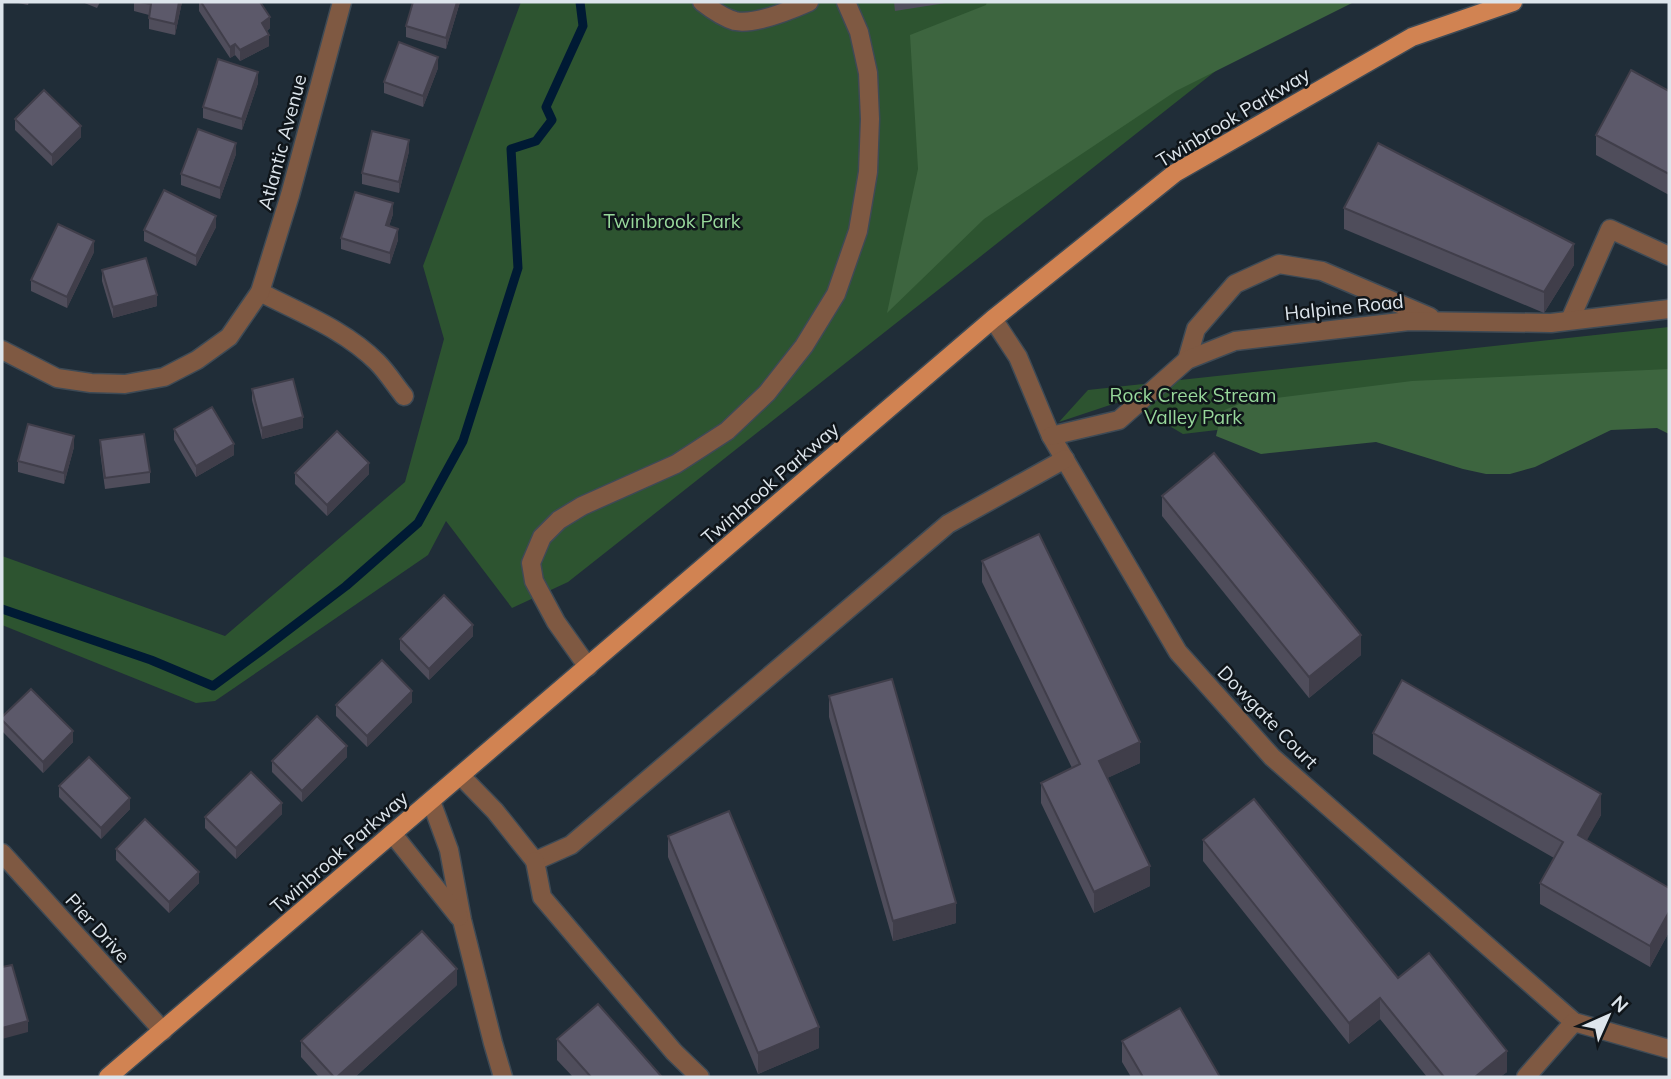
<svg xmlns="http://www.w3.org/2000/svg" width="1671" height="1079" font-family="Mulish,sans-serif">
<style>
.green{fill:#2d5430}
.forest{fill:#3d653f}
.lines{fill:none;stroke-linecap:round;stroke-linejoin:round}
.stream{stroke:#001a34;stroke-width:9}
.minor-casing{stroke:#3e4a55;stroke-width:21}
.major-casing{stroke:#3e4a55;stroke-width:21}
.minor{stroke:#7f5942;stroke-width:18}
.major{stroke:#d18352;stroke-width:18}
.wall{fill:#4f4d5b}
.shaded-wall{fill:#403e4a}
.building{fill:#5c596a;stroke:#403e4a;stroke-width:2}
.labels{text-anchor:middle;stroke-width:5;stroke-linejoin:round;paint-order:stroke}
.street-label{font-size:19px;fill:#dde5ec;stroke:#0f151a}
.park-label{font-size:19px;fill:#98d89b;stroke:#0f151a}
</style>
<rect width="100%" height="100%" fill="#202d38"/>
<g class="green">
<polygon points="521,2 1315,2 1270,28 568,582 512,608 446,521 428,555 215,701 196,703 2,625 2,556 225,636 405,482 444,339 423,266"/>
<polygon points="1669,327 1669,377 1183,434 1125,400 1059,422 1088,390"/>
</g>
<g class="forest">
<polygon points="987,2 1354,2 1176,91 984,219 887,313 918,169 910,35 986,5"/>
<polygon points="1669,369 1669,434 1657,428 1611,430 1535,467 1510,474 1486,474 1463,469 1376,442 1261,454 1216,436 1222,411 1244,402 1412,381"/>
</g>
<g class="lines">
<polyline class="stream" points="2,609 151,660 213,686 262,650 346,586 418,523 463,441 518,268 511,149 536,141 552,120 546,107 583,26 580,2"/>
<defs>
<g id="minor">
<path d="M702,2C711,9 724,18 735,21C755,25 791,10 809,2"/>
<path d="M260,292C300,313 344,329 377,362C387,372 395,385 404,396"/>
<polyline points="993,319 1018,357 1051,436 1178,652 1272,757 1574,1022 1669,1049"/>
<polyline points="1570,320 1610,229 1669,256"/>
<polyline points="2,350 57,378 91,383 125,384 164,377 197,360 229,337 260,292 290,195 342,2"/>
<polyline points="1187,360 1196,329 1235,284 1279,264 1322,271 1430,317"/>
<polyline points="1051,436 1119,420 1187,360 1235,341 1409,321 1551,323 1669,309"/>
<polyline points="588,667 556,622 534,581 531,563 542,537 559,520 582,506 676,464 727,431 767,393 804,346 836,294 858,231 868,172 870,119 868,73 859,32 846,2"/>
<polyline points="461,776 495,811 535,861 571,845 948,524 1065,459"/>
<polyline points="431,801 449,850 462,920 493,1043 503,1077"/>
<polyline points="392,833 459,917"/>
<polyline points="2,853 163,1031"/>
<polyline points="535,861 542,897 674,1052 700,1077"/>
<polyline points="1526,1077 1574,1022"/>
</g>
<polyline id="major" points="108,1077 993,319 1175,173 1412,37 1513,2"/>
</defs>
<use href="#minor" class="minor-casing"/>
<use href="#major" class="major-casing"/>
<use href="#minor" class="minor"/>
<use href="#major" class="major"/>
</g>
<g class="wall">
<polygon points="13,2 29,2 28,5"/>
<polygon points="82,2 100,2 97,8"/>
<polygon points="134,2 182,2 175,35 149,29 149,15 134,11"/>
<polygon points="199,2 260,2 270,28 267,31 269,46 240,61 235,55 230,58 199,11"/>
<polygon points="460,2 446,49 406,37 406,26"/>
<polygon points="894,2 952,2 895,11"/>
<polygon points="438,68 423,107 384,93 384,82"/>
<polygon points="258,83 242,130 203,118 203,107"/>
<polygon points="1669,91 1669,195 1596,155 1596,135"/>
<polygon points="15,119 81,137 52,166 15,130"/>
<polygon points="409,151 399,193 362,184 362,173"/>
<polygon points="236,154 220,199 181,185 181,174"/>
<polygon points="1344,208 1574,265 1544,313 1344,229"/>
<polygon points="393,214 389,226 398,240 390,264 341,249 341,238"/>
<polygon points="216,227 196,266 144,241 144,230"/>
<polygon points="94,252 67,308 31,291 31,280"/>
<polygon points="102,270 157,306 113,318 102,281"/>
<polygon points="252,389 303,428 262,439 252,400"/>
<polygon points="174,429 234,455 196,477 174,440"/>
<polygon points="100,440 150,472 150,483 105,489 100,451"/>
<polygon points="74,447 64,484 18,472 18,461"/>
<polygon points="295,473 369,474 327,516 295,484"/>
<polygon points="1162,496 1361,655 1309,698 1162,516"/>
<polygon points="982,561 1140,763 1107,778 1150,886 1094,913 1041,803 1041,783 1072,768 982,582"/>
<polygon points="473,636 429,680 400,650 400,639"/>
<polygon points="829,696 956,923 893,941 829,717"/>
<polygon points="412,702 367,747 336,716 336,705"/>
<polygon points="2,717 73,742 43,773 2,731"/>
<polygon points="1373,733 1601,815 1586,840 1669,888 1669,932 1650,967 1540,904 1540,883 1554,858 1373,754"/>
<polygon points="347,757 302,802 272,772 272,761"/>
<polygon points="59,786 130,809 101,839 59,797"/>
<polygon points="282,814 236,859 205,828 205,817"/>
<polygon points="668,836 819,1048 758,1074 668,857"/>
<polygon points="1203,840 1398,978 1507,1072 1500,1077 1427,1077 1380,1019 1349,1044 1203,861"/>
<polygon points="116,849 199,883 169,913 116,860"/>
<polygon points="457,985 355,1077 319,1077 301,1057 301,1041"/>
<polygon points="557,1039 662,1077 573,1077 557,1060"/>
<polygon points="1122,1041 1220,1077 1131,1077 1122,1062"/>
</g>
<g class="shaded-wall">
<polygon points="179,2 182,2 175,35 175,24"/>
<polygon points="457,2 460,2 446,49 446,38"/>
<polygon points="270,17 270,28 262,34 262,23"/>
<polygon points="269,35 269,46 240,61 240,50"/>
<polygon points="235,44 235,55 230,58 230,47"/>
<polygon points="438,57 438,68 423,107 423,96"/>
<polygon points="258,72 258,83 242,130 242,119"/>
<polygon points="81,126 81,137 52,166 52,155"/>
<polygon points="409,140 409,151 399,193 399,182"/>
<polygon points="236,143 236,154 220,199 220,188"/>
<polygon points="393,203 393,214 386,236 386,225"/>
<polygon points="216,216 216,227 196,266 196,256"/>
<polygon points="398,229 398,240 390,264 390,253"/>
<polygon points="94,241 94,252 67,308 67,297"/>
<polygon points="1574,244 1574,265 1544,313 1544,292"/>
<polygon points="157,295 157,306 113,318 113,307"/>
<polygon points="303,417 303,428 262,439 262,428"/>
<polygon points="74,436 74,447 64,484 64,473"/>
<polygon points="234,444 234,455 196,477 196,466"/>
<polygon points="369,463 369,474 327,516 327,505"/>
<polygon points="473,625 473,636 429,680 429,669"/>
<polygon points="1361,635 1361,655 1309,698 1309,677"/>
<polygon points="412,691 412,702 367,747 367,736"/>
<polygon points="73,731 73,742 43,773 43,762"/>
<polygon points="1140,742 1140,763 1099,782 1099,761"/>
<polygon points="347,746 347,757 302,802 302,791"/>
<polygon points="1601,794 1601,815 1578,856 1578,835"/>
<polygon points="130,798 130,809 101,839 101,828"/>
<polygon points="282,803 282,814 236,859 236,848"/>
<polygon points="1150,866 1150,886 1094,913 1094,892"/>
<polygon points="199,872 199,883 169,913 169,902"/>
<polygon points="956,903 956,923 893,941 893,921"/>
<polygon points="1669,912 1669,932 1650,967 1650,946"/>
<polygon points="457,969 457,985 355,1077 337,1077"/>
<polygon points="1380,998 1380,1019 1349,1044 1349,1023"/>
<polygon points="28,1021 28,1032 2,1039 2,1028"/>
<polygon points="819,1027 819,1048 758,1074 758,1053"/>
<polygon points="1507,1051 1507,1072 1500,1077 1475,1077"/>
</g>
<g class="building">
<polygon points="140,2 179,2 175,24 149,18 151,4"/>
<polygon points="201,2 260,2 270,17 262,23 269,35 240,50 235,44 230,47"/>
<polygon points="413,2 457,2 446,38 406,26"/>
<polygon points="399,42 438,57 423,96 384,82"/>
<polygon points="218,59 258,72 242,119 203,107"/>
<polygon points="1631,70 1669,91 1669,174 1596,135"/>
<polygon points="44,90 81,126 52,155 15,119"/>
<polygon points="198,129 236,143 220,188 181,174"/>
<polygon points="372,131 409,140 399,182 362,173"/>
<polygon points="1378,143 1574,244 1544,292 1344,208"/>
<polygon points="164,190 216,216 196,256 144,230"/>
<polygon points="355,192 393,203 386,225 398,229 390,253 341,238"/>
<polygon points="58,224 94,241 67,297 31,280"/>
<polygon points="146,258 157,295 113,307 102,270"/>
<polygon points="293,379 303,417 262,428 252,389"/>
<polygon points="212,407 234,444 196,466 174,429"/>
<polygon points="28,424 74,436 64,473 18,461"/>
<polygon points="337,431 369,463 327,505 295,473"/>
<polygon points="144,434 150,472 105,478 100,440"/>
<polygon points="1214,453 1361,635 1309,677 1162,496"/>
<polygon points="1039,534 1140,742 1099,761 1150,866 1094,892 1041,783 1080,764 982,561"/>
<polygon points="444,595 473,625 429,669 400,639"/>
<polygon points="382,660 412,691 367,736 336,705"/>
<polygon points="892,679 956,903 893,921 829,696"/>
<polygon points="1402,680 1601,794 1578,835 1669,888 1669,912 1650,946 1540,883 1563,842 1373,733"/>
<polygon points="31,689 73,731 43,762 2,720 2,717"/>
<polygon points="317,716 347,746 302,791 272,761"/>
<polygon points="89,757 130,798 101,828 59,786"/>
<polygon points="251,772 282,803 236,848 205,817"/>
<polygon points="1254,799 1398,978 1429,953 1507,1051 1475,1077 1444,1077 1380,998 1349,1023 1203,840"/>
<polygon points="729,811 819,1027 758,1053 668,836"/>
<polygon points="145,819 199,872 169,902 116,849"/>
<polygon points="422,931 457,969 337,1077 334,1077 301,1041"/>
<polygon points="12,965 28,1021 2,1028 2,967"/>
<polygon points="598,1004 662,1077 591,1077 557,1039"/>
<polygon points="1180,1008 1220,1077 1143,1077 1122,1041"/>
</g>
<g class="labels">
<g class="street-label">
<text transform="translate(1233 117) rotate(-31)" y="7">Twinbrook Parkway</text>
<text transform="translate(282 142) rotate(-75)" y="7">Atlantic Avenue</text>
<text transform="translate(1344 307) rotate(-6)" y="7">Halpine Road</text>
<text transform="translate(770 483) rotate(-41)" y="7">Twinbrook Parkway</text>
<text transform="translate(1268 717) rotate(46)" y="7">Dowgate Court</text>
<text transform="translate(339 852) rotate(-41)" y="7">Twinbrook Parkway</text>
<text transform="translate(98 928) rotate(48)" y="7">Pier Drive</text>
</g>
<g class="park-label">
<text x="672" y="228">Twinbrook Park</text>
<text x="1193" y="402">Rock Creek Stream<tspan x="1193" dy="22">Valley Park</tspan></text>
</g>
</g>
<rect width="1671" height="1079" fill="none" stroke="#dde5ec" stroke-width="7"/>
<g transform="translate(1608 1016) rotate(45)" stroke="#0f151a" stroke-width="5" paint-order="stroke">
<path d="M0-5L12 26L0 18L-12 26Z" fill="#dde5ec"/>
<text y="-10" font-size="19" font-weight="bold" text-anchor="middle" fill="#dde5ec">N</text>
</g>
</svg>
